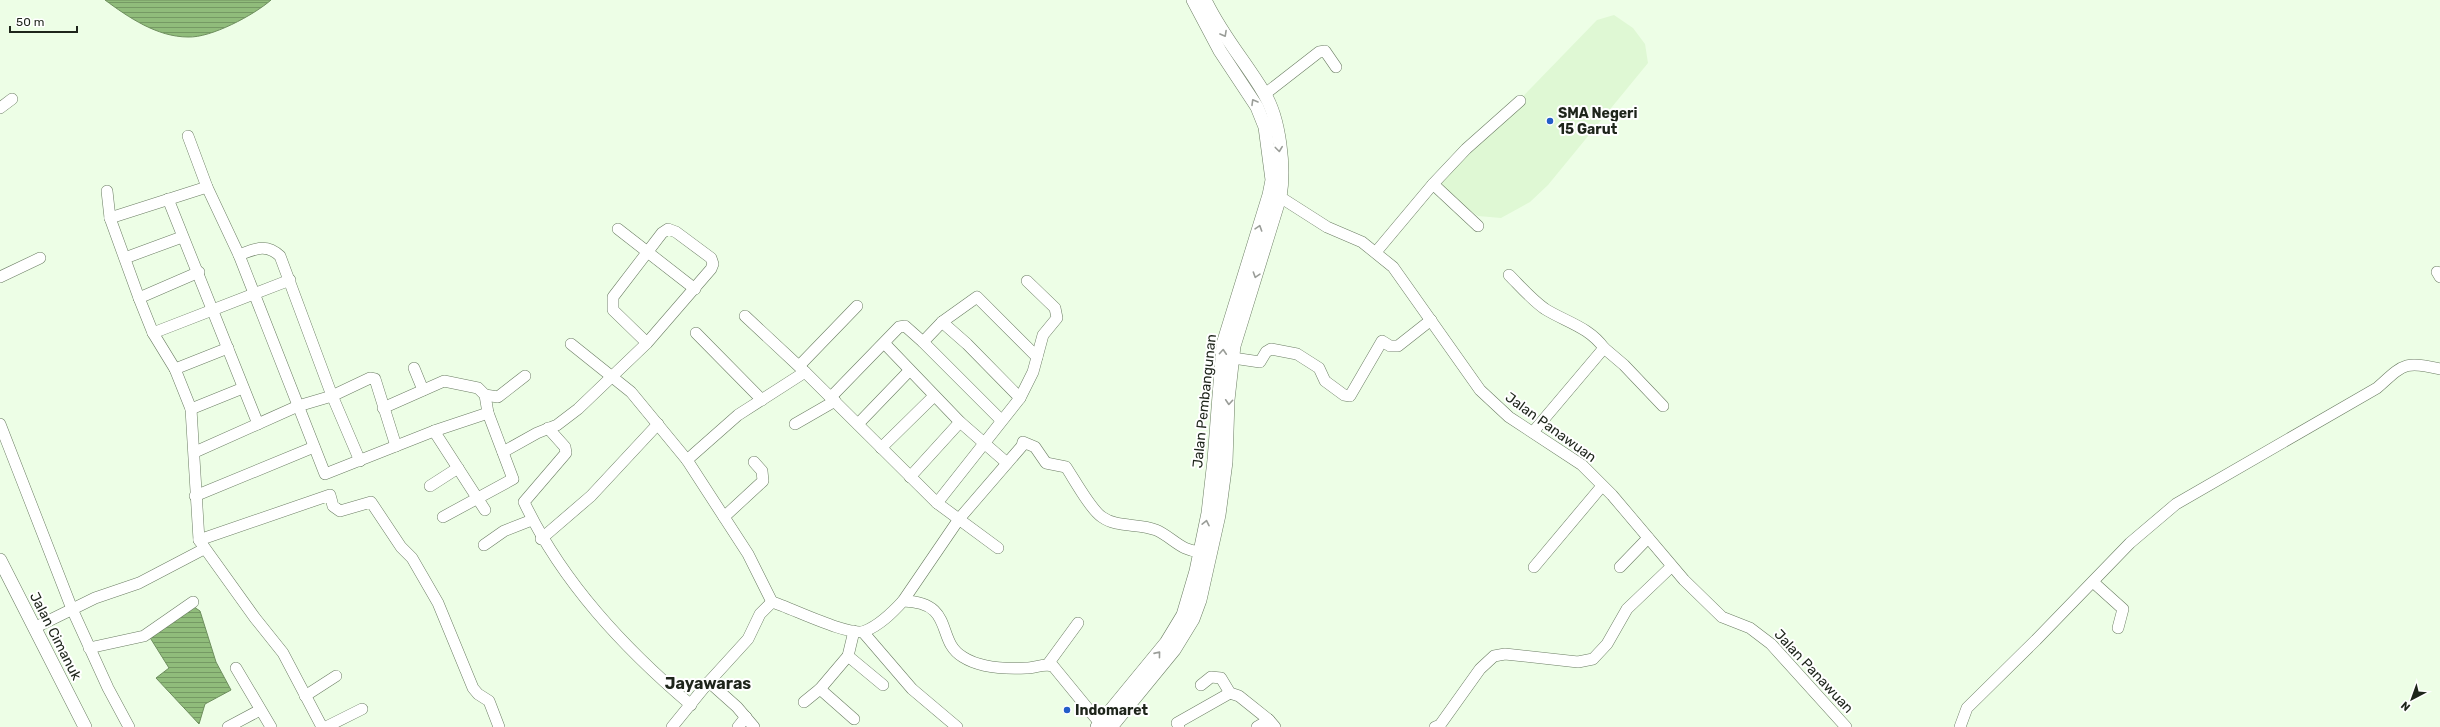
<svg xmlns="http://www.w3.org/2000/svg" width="2440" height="727" font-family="Rubik,sans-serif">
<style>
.built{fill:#dff8d4}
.water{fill:url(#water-rules);stroke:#6e8f5e}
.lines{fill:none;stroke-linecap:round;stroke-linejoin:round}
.minor-casing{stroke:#6b7d63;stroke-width:12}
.major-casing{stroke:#6b7d63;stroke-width:14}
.minor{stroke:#fff;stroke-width:11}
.major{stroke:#fff;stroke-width:13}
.oneway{stroke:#9a9d98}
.poi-dot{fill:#235dc9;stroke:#fff;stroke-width:1.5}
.labels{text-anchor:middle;stroke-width:4;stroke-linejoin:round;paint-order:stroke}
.poi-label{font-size:14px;font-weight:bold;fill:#1e251b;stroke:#fff;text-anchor:start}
.street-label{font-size:14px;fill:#1e251b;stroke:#fff}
.quarter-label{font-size:16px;font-weight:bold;fill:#1e251b;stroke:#fff}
</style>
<defs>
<pattern id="water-rules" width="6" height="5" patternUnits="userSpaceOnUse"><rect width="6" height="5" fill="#90bc7b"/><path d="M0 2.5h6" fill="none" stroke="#759964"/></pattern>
</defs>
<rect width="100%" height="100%" fill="#edfee6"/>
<polygon class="built" points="1614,15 1633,28 1645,44 1648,63 1548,185 1530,202 1501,218 1478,216 1448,196 1441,187 1443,179 1597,20"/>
<g class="water">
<path d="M105,0H271C254,15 211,38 188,37C157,37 128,17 105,0Z"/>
<polygon points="194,607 200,611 216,662 231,690 205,704 199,724 156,678 169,668 149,636"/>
</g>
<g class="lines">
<defs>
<g id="minor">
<polyline points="1265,94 1319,52 1325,51 1336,67"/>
<polyline points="0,108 12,99"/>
<polyline points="188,136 207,187 239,255 325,474 434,431 488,413"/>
<polyline points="1433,184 1466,149 1520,101"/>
<polyline points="107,191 110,218 139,298 153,333 175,369 191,409 199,540 255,618 283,653 322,727"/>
<polyline points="1272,195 1280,197 1327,227 1362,242 1393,267 1480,390 1509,417 1582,465 1612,495 1684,580 1722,617 1750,628 1771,644 1846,727"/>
<polyline points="168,199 258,424"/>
<polyline points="110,218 207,187"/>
<polyline points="618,229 695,289"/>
<polyline points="1376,252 1433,184 1478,226"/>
<path d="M239,255C255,249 266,243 280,256L331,393L360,461"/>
<polyline points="125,258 182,237"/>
<polyline points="2437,272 2440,277"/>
<path d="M1509,275C1520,286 1532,300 1545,309C1566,322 1589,327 1604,348L1533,432"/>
<polyline points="0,277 40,258"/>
<polyline points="139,298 199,272"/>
<polyline points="745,316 805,372"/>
<polyline points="942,322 967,344 1020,398"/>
<polyline points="153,333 290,280"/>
<polyline points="696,333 762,400"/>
<polyline points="571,344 631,392 687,460 748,554 772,602"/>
<polyline points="885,344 960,422 1007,463"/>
<polyline points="1604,348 1624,365 1663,406"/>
<polyline points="1233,358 1260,362 1266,352 1271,349 1297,354 1319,368 1325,381 1344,395 1350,396 1382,341 1390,346 1398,346 1431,320"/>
<polyline points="800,365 857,306"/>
<polyline points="414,368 423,390"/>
<polyline points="175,369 228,348"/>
<polyline points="485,395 498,397 525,376"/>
<polyline points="831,397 899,327 905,326 923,342"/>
<polyline points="383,408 444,381 478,388 485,395 488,413 513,479 443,517"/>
<polyline points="191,409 243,388"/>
<polyline points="1001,420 923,342 942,322 977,297 1037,357"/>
<polyline points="0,424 72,609 108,688 129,727"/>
<polyline points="795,424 835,401"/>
<polyline points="858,424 909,371"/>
<path d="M548,428L565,447L566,453L524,502C562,582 624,648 691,705"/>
<polyline points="434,431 485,510"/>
<polyline points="881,448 934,396"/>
<polyline points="195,452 298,406 332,396 370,378 375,379 396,446"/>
<polyline points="503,452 537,433 557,425 578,409 647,343 711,269 713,264 711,258 676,232 668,229 662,233 613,297 613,310 647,343"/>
<polyline points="687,460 738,415 805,372 937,503 998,548"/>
<polyline points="910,477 960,422"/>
<polyline points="430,486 458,468"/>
<polyline points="195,496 314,447"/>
<polyline points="937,503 1020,398 1033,372 1043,335 1057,318 1055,308 1027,281"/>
<polyline points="724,517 763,481 762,471 754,462"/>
<polyline points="541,539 591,496 658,424"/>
<polyline points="199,540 330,495 333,506 340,511 371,502 401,547 412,558 438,603 473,688 478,694 489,701 499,727"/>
<polyline points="484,545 504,531 532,520"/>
<polyline points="1534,567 1602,486"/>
<polyline points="1620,567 1648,538"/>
<polyline points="2093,582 2123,609 2118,628"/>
<path d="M903,601L959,519L1022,446L1023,442L1035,447L1046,463L1066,467C1074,479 1091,510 1102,517C1117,528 1139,523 1156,530C1171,536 1183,553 1200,551"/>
<polyline points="34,628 95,598 139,583 204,549"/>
<polyline points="863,632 912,689 957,727"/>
<polyline points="89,648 144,636 193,602"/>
<polyline points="848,656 883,685"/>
<polyline points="1048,664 1078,623"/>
<polyline points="236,668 271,727"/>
<polyline points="709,682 737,707 754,727"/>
<polyline points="1201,685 1211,677 1221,678 1230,693 1239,696 1269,720"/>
<polyline points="820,689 854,719"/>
<polyline points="305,696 336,676"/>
<polyline points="804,702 820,689 848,656 854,631"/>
<polyline points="228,727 260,710"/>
<polyline points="326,727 362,709"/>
<path d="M672,727L707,684L748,639L760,614L772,602C792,608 849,637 865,631C880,625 892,613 903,601C956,602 935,641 963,657C980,668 1006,669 1026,668C1035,668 1044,663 1053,666L1103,727"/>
<polyline points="738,727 746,717"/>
<polyline points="1179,727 1177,723 1230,693"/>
<polyline points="1257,727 1269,720 1275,727"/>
<polyline points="1435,727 1440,725 1480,669 1494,656 1505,654 1578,662 1593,659 1607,644 1627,609 1671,567"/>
<path d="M1960,727L1967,708L2036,640L2130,543L2176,504L2377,388C2403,365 2404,360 2440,369"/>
</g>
<g id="major">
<polyline points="0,560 85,727"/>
<polyline points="1097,727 1166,643 1183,615 1196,571 1208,513 1214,460 1223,344 1269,195 1272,180 1265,127 1257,107 1220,51 1193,0"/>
<path d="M1111,727L1174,650L1193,619L1200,600L1219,515L1226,462L1228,400L1234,346L1280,197C1285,168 1280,119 1264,93C1245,61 1222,36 1205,0"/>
</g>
</defs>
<use href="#minor" class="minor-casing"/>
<use href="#major" class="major-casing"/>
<use href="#minor" class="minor"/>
<use href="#major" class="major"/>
</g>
<defs><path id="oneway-chevron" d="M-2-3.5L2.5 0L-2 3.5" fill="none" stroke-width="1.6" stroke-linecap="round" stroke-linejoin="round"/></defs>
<g class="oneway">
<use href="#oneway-chevron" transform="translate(1224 34) rotate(61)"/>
<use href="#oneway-chevron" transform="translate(1254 102) rotate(-120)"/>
<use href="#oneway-chevron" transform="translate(1279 149) rotate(83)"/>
<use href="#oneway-chevron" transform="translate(1259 228) rotate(-72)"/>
<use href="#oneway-chevron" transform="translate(1256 275) rotate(108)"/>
<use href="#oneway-chevron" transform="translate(1223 352) rotate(-86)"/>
<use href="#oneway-chevron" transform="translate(1229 402) rotate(94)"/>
<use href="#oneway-chevron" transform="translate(1206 523) rotate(-78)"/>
<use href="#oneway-chevron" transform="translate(1158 654) rotate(-51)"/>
</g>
<g class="poi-dot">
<circle cx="1550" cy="121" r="4"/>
<circle cx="1067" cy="710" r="4"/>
</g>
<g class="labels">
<g class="poi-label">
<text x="1558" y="118">SMA Negeri<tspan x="1558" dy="16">15 Garut</tspan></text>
<text x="1075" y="715">Indomaret</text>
</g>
<g class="street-label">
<text transform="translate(1204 401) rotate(-84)" y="5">Jalan Pembangunan</text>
<text transform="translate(1551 427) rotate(36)" y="5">Jalan Panawuan</text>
<text transform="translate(56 636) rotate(63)" y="5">Jalan Cimanuk</text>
<text transform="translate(1814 671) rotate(47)" y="5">Jalan Panawuan</text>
</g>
<g class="quarter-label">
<text x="708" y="689">Jayawaras</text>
</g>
</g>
<g transform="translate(2412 699) rotate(221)" stroke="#ffffff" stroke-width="3" paint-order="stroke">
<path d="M0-3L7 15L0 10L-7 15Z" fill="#1e251b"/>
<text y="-6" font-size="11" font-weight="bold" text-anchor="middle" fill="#1e251b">N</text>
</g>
<path d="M10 26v6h67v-6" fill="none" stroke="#1e251b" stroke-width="2"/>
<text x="16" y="26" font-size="12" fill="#1e251b" stroke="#ffffff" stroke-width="3" paint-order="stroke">50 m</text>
</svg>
